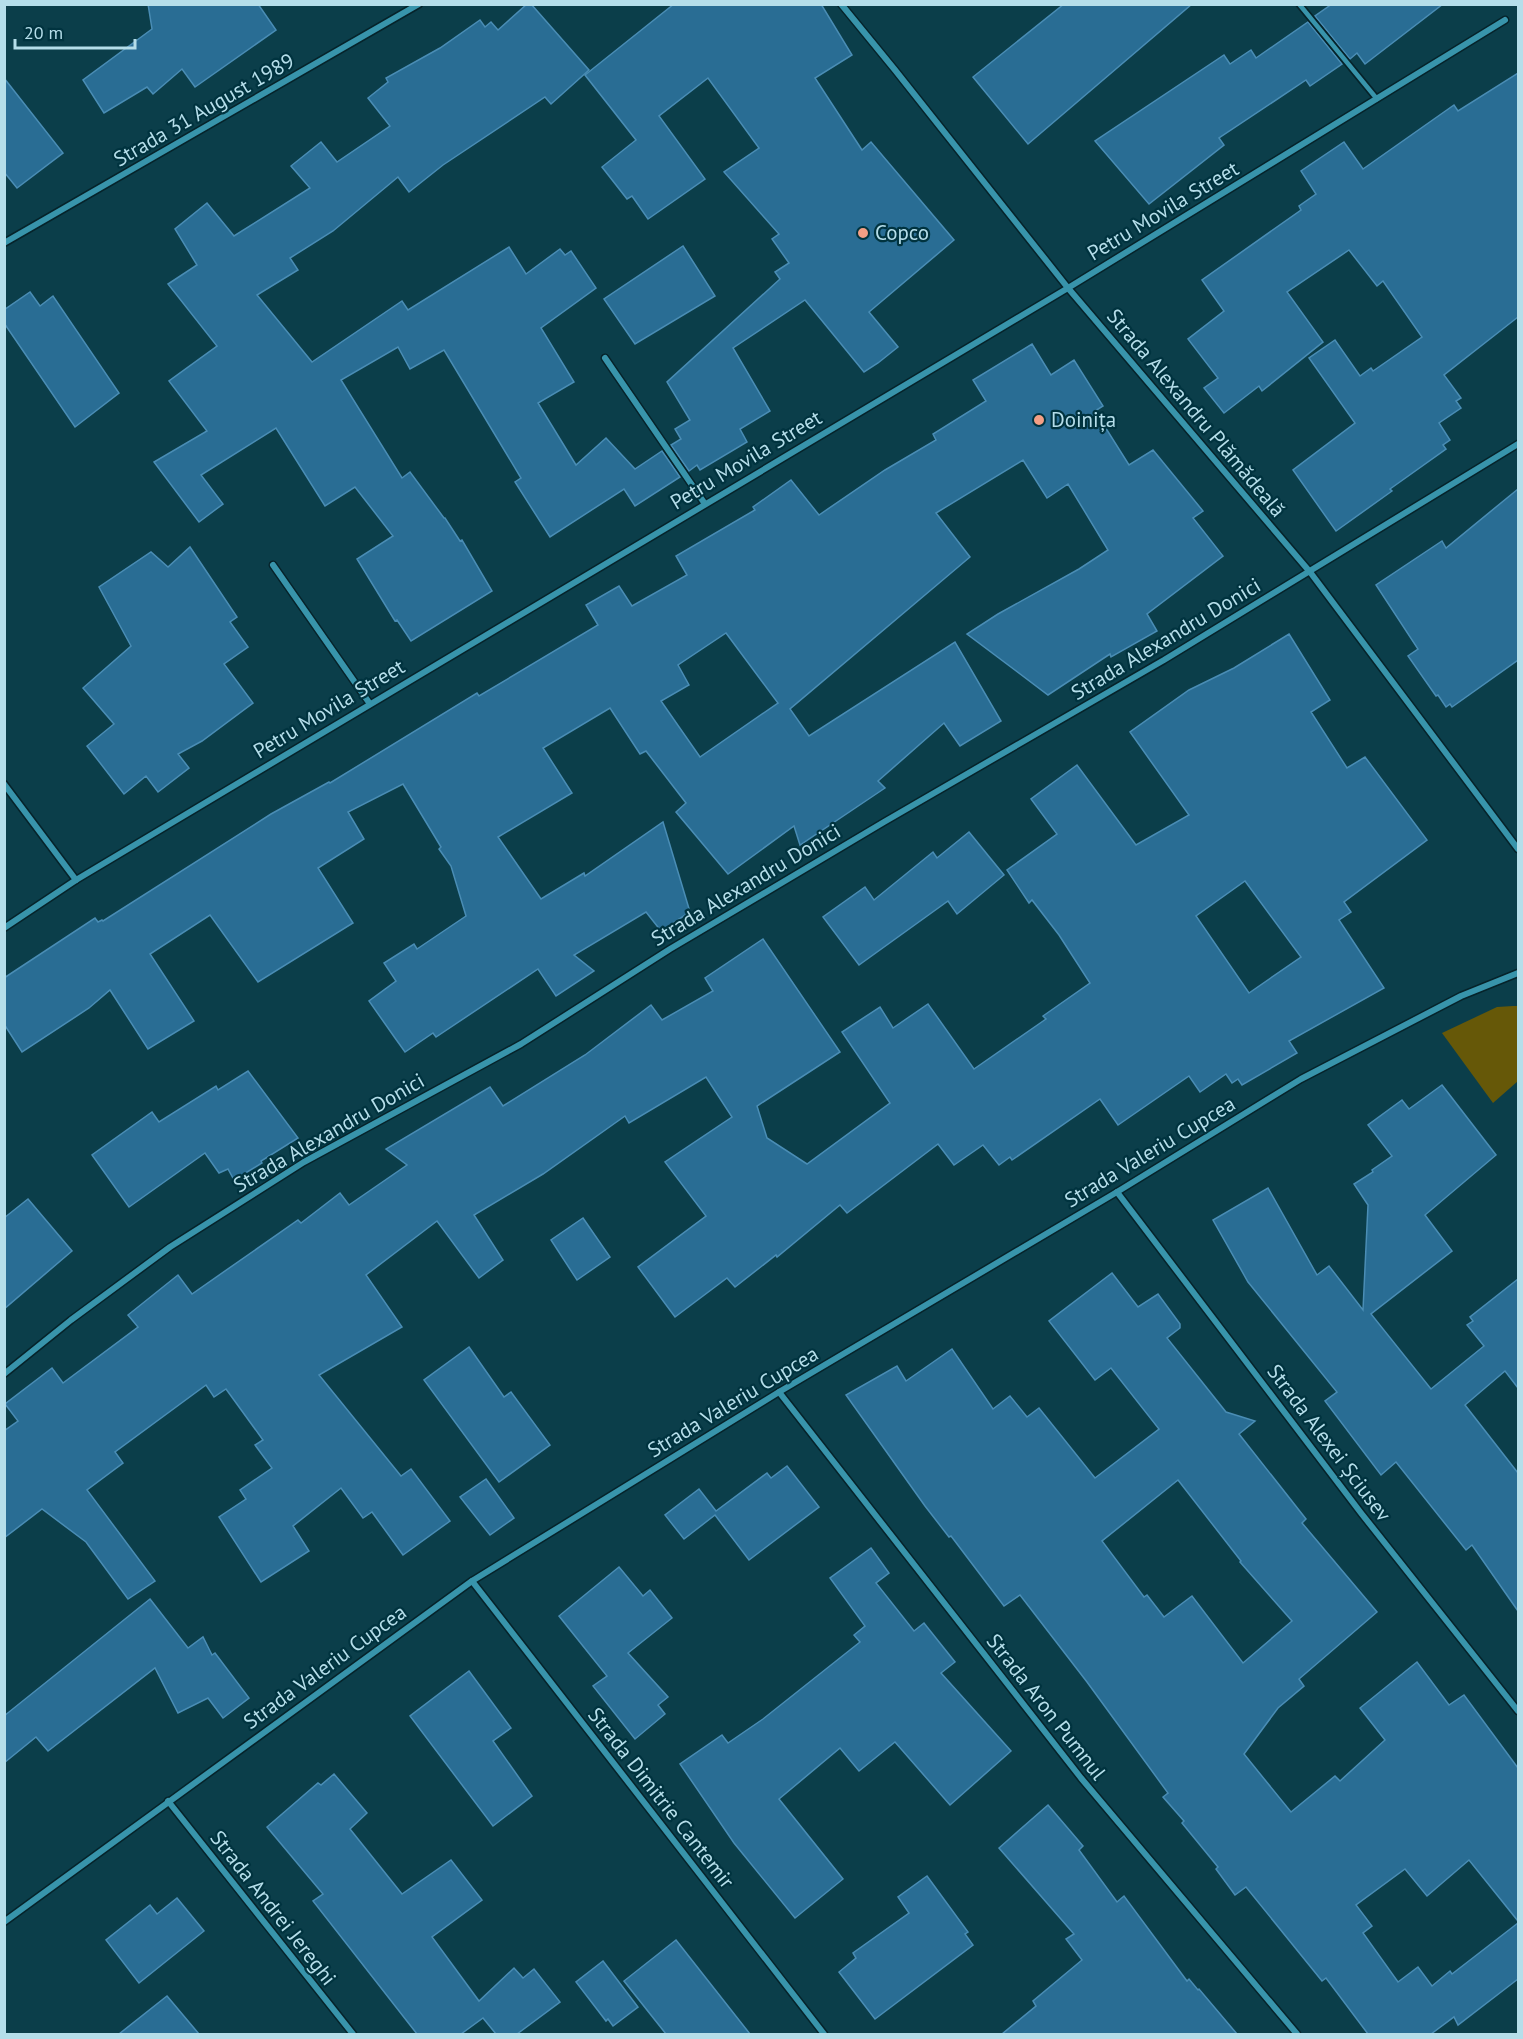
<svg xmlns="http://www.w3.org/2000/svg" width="1523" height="2039" font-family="'PT Sans',sans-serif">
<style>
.green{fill:#665808}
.building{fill:#296d94;stroke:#4a8db5;stroke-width:1.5;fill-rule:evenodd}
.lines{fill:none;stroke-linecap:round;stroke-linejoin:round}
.service-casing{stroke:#06232a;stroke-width:8}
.minor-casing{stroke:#06232a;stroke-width:9}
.service{stroke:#3894ab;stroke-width:4.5}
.minor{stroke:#3894ab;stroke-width:6}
.poi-dot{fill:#f39f85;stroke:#00333f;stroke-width:2}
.labels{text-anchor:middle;stroke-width:4.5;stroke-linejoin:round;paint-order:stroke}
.street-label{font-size:21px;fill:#b5deea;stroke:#00333f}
.poi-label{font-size:21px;fill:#b5deea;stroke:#00333f;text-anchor:start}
</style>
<rect width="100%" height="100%" fill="#0b3e4a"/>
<polygon class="green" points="1513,1006 1518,1006 1518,1081 1493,1103 1442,1033 1497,1007"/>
<g class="building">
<polygon points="148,4 258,4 276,30 195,87 182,69 153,94 147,87 104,113 83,80 152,29"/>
<polygon points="527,4 531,4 589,70 551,104 545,97 443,165 409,192 398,177 333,231 290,258 298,270 257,295 312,362 402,301 408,310 509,247 526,274 560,249 565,255 571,251 596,288 541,328 574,382 538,403 576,465 606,438 635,469 662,451 680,477 635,506 624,489 550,537 515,482 521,478 444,350 410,369 398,347 341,380 402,478 410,472 444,518 445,518 460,541 462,540 492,591 411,641 397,620 395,621 357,559 393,536 355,487 325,506 276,428 201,475 223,504 199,522 154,462 207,431 169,381 217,346 168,284 197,265 175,229 207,203 234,236 310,188 291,166 321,142 337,162 390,126 368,98 388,82 386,78 440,48 480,20 485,27 491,22 498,30"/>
<polygon points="674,4 821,4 852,55 815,78 862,150 871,142 954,240 869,312 898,347 878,363 864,372 805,300 733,348 770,411 740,429 747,442 700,470 697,465 689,471 671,445 681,439 675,429 690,420 667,382 780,279 775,272 789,263 772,239 779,234 724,172 759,148 708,78 659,116 705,179 648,219 632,196 627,199 602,167 636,140 585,75"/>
<polygon points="1064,4 1192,4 1028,144 973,77"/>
<polygon points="1332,4 1443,4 1365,64 1357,53 1350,59 1315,16"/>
<polygon points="1308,22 1342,64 1310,86 1306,80 1219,138 1224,145 1149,204 1095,141 1224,55 1230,64 1251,50 1256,58"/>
<polygon points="1518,73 1518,317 1444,375 1461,398 1456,401 1461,408 1439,423 1450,440 1443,445 1446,449 1390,489 1392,491 1336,531 1293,470 1355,423 1309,358 1335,340 1360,376 1371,368 1373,371 1422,337 1383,281 1377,286 1349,250 1287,292 1323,342 1262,391 1259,386 1224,413 1204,388 1218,378 1188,339 1224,311 1202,280 1301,210 1299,206 1316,194 1301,171 1344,142 1363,169 1454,105 1458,111"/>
<polygon points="4,78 63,153 17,188 4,172"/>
<polygon points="683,246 715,296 635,344 604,299"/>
<polygon points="30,292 40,306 53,296 119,393 75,427 4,323 4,310"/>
<path d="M1032,344L1051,375L1074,360L1103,406L1095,411L1129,465L1153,450L1203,511L1193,518L1223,556L1147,614L1157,631L1111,657L1110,654L1048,695L967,634L998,614L1079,569L1108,550L1068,484L1047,498L1023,460L936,513L970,557L790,709L809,736L955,642L1001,721L960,746L944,723L878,781L885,788L800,845L794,826L728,874L676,812L686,803L646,751L640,754L610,708L543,748L572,793L498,837L541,899L584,873L585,876L663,822L690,912L661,931L646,912L574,955L594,971L556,996L538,969L436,1037L433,1033L405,1052L395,1038L369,1001L396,981L384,963L414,944L417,949L466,916L451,866L439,849L441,847L403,784L348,812L364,839L318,868L353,923L258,982L210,915L150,954L194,1021L148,1049L110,990L89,1008L22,1052L4,1024V978L95,918L98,922L102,920L103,921L271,814L329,782L330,783L477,693L479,696L598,625L586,605L619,586L632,606L687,575L676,556L755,510L753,507L791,480L819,515L885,470L936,440L933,434L986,401L973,380ZM726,633L778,703L700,757L661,701L689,685L678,665Z"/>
<polygon points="1518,489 1518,660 1452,707 1450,704 1446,707 1438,695 1436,696 1408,656 1418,649 1376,585 1442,541 1446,548"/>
<polygon points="190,547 237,617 230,622 248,647 224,664 253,703 202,741 178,754 189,768 158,792 146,776 124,794 87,746 114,724 83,688 131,646 99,587 151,552 168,567"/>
<path d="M1289,634L1330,700L1311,712L1347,768L1365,757L1427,840L1344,902L1351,912L1339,920L1384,988L1289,1041L1297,1053L1242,1085L1238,1079L1232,1083L1226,1074L1200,1092L1189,1076L1118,1125L1100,1099L1012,1160L1010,1157L999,1165L983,1145L954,1165L938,1144L847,1213L840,1205L777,1257L776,1255L735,1287L727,1278L675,1317L638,1267L706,1216L665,1162L732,1117L706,1077L629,1123L625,1116L543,1174L474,1215L503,1260L479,1278L437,1221L366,1275L402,1327L319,1375L401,1476L411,1469L450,1521L403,1555L372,1512L363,1518L341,1488L293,1526L309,1551L261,1582L219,1517L246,1499L240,1490L272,1468L255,1445L263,1440L226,1389L214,1397L206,1385L115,1452L123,1463L87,1490L155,1581L128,1599L86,1542L42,1509L4,1538V1431L18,1421L5,1404L52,1368L63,1383L138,1327L128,1315L178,1275L192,1294L298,1220L301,1223L340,1193L349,1205L407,1165L386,1149L490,1087L503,1106L585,1055L651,1005L662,1020L713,991L705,978L763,939L840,1052L757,1106L767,1138L807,1164L890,1103L842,1032L880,1007L893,1028L928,1004L974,1069L1046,1019L1043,1016L1090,983L1059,935L1032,900L1029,903L1007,870L1057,834L1031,799L1077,765L1136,845L1189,815L1130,732L1189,690L1234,668ZM1245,881L1301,957L1249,993L1196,916Z"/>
<polygon points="969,832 1004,875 957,914 948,901 859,965 823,917 865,887 874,900 933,852 937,858"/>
<polygon points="248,1071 298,1138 261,1161 262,1163 234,1180 228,1169 219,1173 205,1153 129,1207 92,1155 152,1112 159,1122 216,1086 218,1090"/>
<polygon points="1442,1085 1496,1155 1425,1215 1452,1251 1371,1314 1431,1389 1484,1346 1467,1325 1473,1321 1470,1317 1518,1279 1518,1388 1505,1371 1465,1405 1518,1473 1518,1611 1472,1545 1466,1550 1396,1462 1381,1475 1325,1401 1337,1392 1248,1282 1213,1220 1268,1188 1317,1275 1329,1266 1363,1310 1368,1205 1354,1184 1373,1172 1372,1170 1392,1156 1368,1125 1402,1100 1409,1109"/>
<polygon points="28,1199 72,1251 4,1309 4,1218"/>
<polygon points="583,1218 610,1257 577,1280 551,1240"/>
<path d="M1112,1273L1138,1307L1158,1294L1180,1324V1328L1167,1338L1226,1412L1255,1421L1239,1434L1306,1519L1302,1523L1377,1612L1299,1679L1304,1686L1278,1708L1244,1754L1291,1812L1335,1776L1340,1781L1385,1740L1360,1708L1417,1662L1449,1705L1464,1695L1518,1768V1921L1469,1860L1427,1896L1405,1869L1356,1905L1372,1926L1363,1933L1398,1982L1418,1967L1432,1986L1450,1971L1452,1974L1518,1923V1979L1458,2025L1454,2017L1431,2034H1368L1326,1978L1322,1981L1246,1887L1235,1895L1216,1869L1218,1867L1182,1823L1184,1821L1163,1797L1168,1793L1087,1682L1020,1595L1004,1606L951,1536L949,1537L925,1506L846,1395L897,1366L906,1381L952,1349L993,1409L1010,1396L1027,1417L1039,1408L1095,1478L1159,1429L1111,1368L1095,1380L1049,1321ZM1178,1480L1241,1561L1240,1562L1292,1621L1243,1663L1192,1596L1164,1617L1147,1595L1144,1597L1102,1541Z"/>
<polygon points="469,1347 504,1397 511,1392 550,1445 499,1482 424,1380"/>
<polygon points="787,1466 819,1507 749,1560 715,1515 684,1539 665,1515 699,1489 716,1511 767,1473 771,1478"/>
<polygon points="486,1479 514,1518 490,1535 460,1497"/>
<polygon points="871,1548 889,1573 876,1583 914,1631 924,1623 955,1662 941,1673 1011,1751 950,1805 895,1742 859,1771 840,1748 779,1799 843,1879 795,1918 734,1843 680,1764 722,1735 728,1743 763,1719 860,1642 854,1635 865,1626 830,1578"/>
<polygon points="619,1567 643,1596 650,1590 672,1618 628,1653 668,1697 658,1705 665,1714 635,1739 593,1686 607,1676 559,1616"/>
<polygon points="150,1599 188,1648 203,1637 212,1655 215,1653 249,1698 223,1718 208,1698 178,1713 155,1668 48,1751 36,1737 4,1763 4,1716"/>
<polygon points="469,1671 511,1728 493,1741 532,1796 493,1826 410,1716"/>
<polygon points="334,1774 367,1813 350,1829 402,1894 451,1860 482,1900 432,1937 479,2001 514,1968 523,1978 534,1969 560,2002 517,2034 496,2034 483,2018 461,2034 417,2034 313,1901 323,1894 267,1827 318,1783 321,1785"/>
<polygon points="1048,1805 1083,1846 1079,1850 1117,1902 1124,1896 1187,1981 1189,1979 1198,1990 1199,1989 1237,2034 1002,2034 1036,2006 1033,2001 1082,1960 1066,1939 1074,1934 999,1848"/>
<polygon points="927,1876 968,1932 965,1934 973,1945 875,2019 839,1972 856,1958 853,1953 909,1913 898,1897"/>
<polygon points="177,1898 204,1931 139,1983 106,1940 150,1905 157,1914"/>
<polygon points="676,1940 750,2034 666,2034 624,1981"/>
<polygon points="603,1961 638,2007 613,2026 608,2019 606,2021 576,1982"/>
<polygon points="167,1996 199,2034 119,2034"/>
</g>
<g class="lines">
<defs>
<polyline id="service" points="1299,4 1377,99"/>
<g id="minor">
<polyline points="841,4 895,70 1068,288 1310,572 1518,849"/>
<polyline points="4,243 419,4"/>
<polyline points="605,358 705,504"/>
<polyline points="273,565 370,704"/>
<polyline points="4,784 76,880"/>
<polyline points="4,928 76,880 1068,288 1505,20"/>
<polyline points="1117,1192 1361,1513 1518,1711"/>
<polyline points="4,1374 71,1320 170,1247 304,1162 521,1044 670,949 884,822 1164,660 1518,444"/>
<polyline points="779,1392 1081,1778 1297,2034"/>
<polyline points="472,1581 824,2034"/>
<polyline points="168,1801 353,2034"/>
<polyline points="4,1922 472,1581 779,1392 1117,1192 1301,1079 1461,996 1518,973"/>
</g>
</defs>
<use href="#service" class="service-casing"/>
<use href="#minor" class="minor-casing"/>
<use href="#service" class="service"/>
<use href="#minor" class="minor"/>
</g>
<g class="poi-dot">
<circle cx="863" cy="233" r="6"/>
<circle cx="1039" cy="420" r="6"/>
</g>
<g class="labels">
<g class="street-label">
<text transform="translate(204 110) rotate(-30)" y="7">Strada 31 August 1989</text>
<text transform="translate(1163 211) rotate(-31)" y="7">Petru Movila Street</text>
<text transform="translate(1196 413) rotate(50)" y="7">Strada Alexandru Plămădeală</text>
<text transform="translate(746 460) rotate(-31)" y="7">Petru Movila Street</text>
<text transform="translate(1166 639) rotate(-31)" y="7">Strada Alexandru Donici</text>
<text transform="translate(329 709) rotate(-31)" y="7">Petru Movila Street</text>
<text transform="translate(746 885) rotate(-31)" y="7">Strada Alexandru Donici</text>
<text transform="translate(329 1133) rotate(-30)" y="7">Strada Alexandru Donici</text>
<text transform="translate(1150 1152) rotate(-31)" y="7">Strada Valeriu Cupcea</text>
<text transform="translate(733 1402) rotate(-31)" y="7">Strada Valeriu Cupcea</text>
<text transform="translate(1329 1443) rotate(53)" y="7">Strada Alexei Șciusev</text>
<text transform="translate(325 1667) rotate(-36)" y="7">Strada Valeriu Cupcea</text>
<text transform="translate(1046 1707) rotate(52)" y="7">Strada Aron Pumnul</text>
<text transform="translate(661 1798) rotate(52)" y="7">Strada Dimitrie Cantemir</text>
<text transform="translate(273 1908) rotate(52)" y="7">Strada Andrei Jereghi</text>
</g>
<g class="poi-label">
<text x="875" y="240">Copco</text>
<text x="1051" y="427">Doinița</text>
</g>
</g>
<rect width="1523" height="2039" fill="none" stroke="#b5deea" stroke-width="12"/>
<path d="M15 39v9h120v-9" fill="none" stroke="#b5deea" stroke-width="3"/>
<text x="24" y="39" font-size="18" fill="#b5deea" stroke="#00333f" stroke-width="4.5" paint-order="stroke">20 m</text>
</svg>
